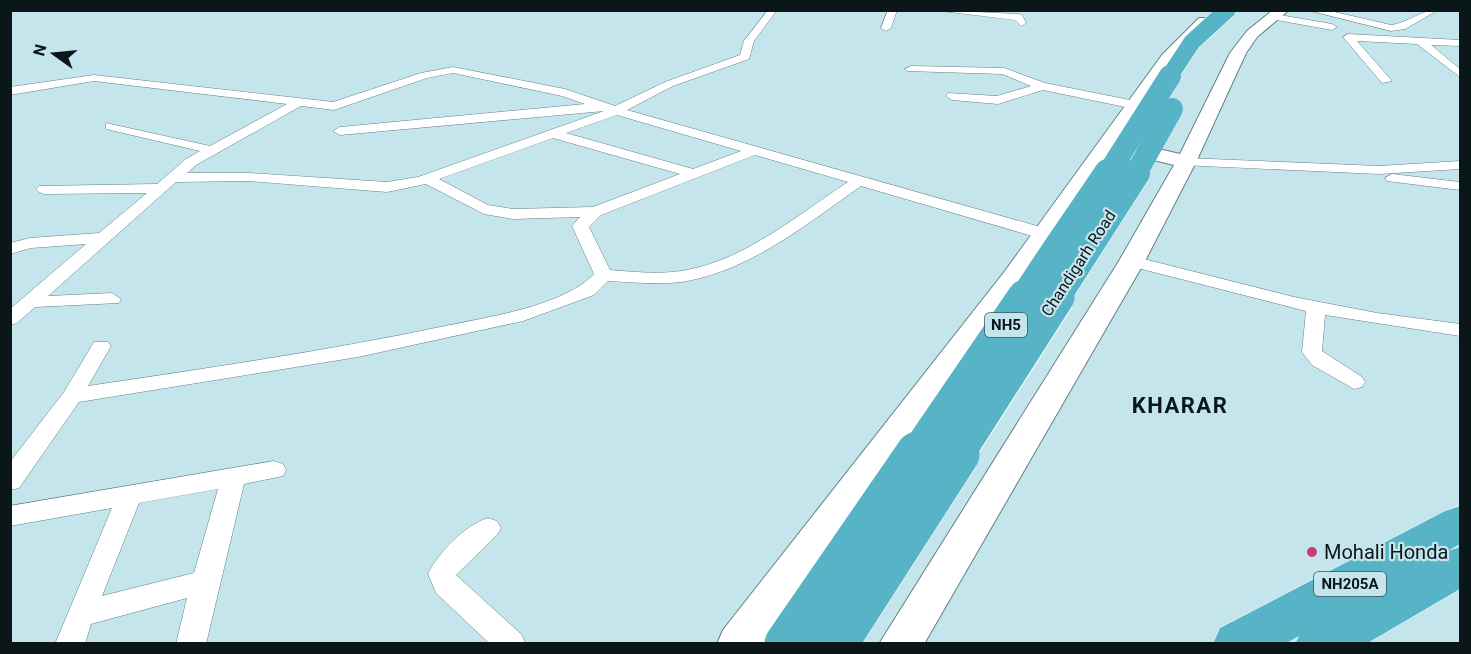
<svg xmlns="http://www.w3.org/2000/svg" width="1471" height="654" font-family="Roboto,sans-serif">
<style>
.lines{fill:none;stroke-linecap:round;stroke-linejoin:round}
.minor-casing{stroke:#628086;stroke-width:1}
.secondary-casing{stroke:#628086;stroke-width:2}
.trunk-casing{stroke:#fff;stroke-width:1}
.minor{fill:#fff;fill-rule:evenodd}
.secondary{fill:#fff;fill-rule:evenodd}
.trunk{fill:#57b4c6;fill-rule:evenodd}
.trunk-bridge-far4-casing{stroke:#fff;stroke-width:18;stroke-linecap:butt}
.trunk-bridge-far3-casing{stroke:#fff;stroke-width:22;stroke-linecap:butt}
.trunk-bridge-far2-casing{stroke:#fff;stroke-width:29;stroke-linecap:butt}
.trunk-bridge-far1-casing{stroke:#fff;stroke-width:37;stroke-linecap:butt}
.trunk-bridge-casing{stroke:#fff;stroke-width:46;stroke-linecap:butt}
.trunk-bridge-far4{stroke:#57b4c6;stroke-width:17}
.trunk-bridge-far3{stroke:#57b4c6;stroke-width:22}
.trunk-bridge-far2{stroke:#57b4c6;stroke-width:28}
.trunk-bridge-far1{stroke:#57b4c6;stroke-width:35}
.trunk-bridge{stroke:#57b4c6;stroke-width:45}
.poi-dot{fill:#c93d6f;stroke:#c5e5ed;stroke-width:2}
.labels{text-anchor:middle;stroke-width:4.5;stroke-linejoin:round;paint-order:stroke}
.shield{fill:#c5e5ed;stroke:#425458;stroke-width:1.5}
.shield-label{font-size:15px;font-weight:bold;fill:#0a1618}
.street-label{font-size:16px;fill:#0a1618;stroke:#c5e5ed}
.near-poi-label{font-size:20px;fill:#0a1618;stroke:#c5e5ed;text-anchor:start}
.district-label{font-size:22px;font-weight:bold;letter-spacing:1.5px;fill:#0a1618;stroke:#c5e5ed}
</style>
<rect width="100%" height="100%" fill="#c5e5ed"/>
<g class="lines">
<defs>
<g id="minor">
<path d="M768,10H777L754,41L749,59L673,86L627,110L1051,230L1053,234L1051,238H1039L861,186C807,224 748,272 681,282C657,285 632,282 608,281L594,295L523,321L358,357L79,402L19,488L10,490V462L64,392L94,342H108L111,346L88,386C208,368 327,351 445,326C488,317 564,306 594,274L572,226L580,217L513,219L484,214L426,184L387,192L249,181L176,182L48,296L112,293L121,299L119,303L35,307L17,323L10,325V309L86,244L31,248L10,254V243L30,238L99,233L147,193L44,194L39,192L36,189L39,186L157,184L186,159L200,151L106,129V123L210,146L287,104L94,81L10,95V87L94,75L333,102L421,73L453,67L565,89L615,106L665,82L740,55L744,41ZM453,73L562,96L585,104L340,127L333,131L340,135L604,111L418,177L387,182L249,173H187L196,165L301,106L334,110L427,78ZM617,115L741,151L693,169L566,133ZM553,138L680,174L593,207L513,209L488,205L439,179ZM755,155L848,182C799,214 746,259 687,270C662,275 635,272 610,270L589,227L601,215Z"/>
<polygon points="888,10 897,10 891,28 886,31 881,28"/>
<polygon points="933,10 1019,14 1022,15 1026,23 1021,26 1015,20"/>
<path d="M1307,10H1326L1391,25C1408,23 1420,10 1438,10L1405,29L1391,31Z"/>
<polygon points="1274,14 1332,24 1337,27 1332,30 1271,19 1271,15"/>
<polygon points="1348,34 1460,40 1460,46 1431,45 1460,69 1460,77 1417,44 1357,41 1392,81 1382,83 1343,37"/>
<polygon points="911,66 1004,68 1045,83 1135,101 1141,105 1135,109 1043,90 998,104 952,100 946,96 948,93 997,96 1031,86 1002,74 907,71 905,69"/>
<polygon points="1186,158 1379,166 1460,161 1460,169 1379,174 1181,165 1179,162"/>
<polygon points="1392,174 1460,182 1460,190 1387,181 1385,178"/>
<polygon points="1132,256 1294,297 1377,313 1460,324 1460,336 1325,315 1322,351 1362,377 1365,382 1362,387 1354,389 1312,365 1302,352 1306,311 1126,265 1123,261 1126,257"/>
<path d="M274,461L283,464L286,470L283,476L244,484L206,644H176L187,598L91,624L85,644H55L112,508L10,526V506ZM218,489L194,573L102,596L139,503Z"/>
<path d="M488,518L497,521L501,528L497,535L456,575L521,634L526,644H490L436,593L428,574C439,552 465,525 488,518Z"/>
</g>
<polygon id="secondary" points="1273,10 1289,10 1257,37 1246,53 1196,162 1145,261 924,644 879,644 1119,261 1174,165 1113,150 1023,283 764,644 717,644 723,630 1005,271 1162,55 1199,18 1209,18 1209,24 1174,61 1120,140 1180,154 1230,53 1247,31"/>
<polygon id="trunk" points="1460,506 1460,544 1448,551 1460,547 1460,589 1366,644 1295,644 1299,636 1285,644 1213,644 1220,628 1445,511"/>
</defs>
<use href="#minor" class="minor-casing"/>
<use href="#secondary" class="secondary-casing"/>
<use href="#trunk" class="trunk-casing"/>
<use href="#minor" class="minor"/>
<use href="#secondary" class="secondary"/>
<use href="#trunk" class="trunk"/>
<defs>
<polyline id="trunk-bridge-far4" points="1169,77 1192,42 1227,10"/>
<g id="trunk-bridge-far3">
<polyline points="1107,175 1170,76"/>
<polyline points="1135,175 1172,109"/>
</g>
<g id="trunk-bridge-far2">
<path d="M1024,298C1051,255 1080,215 1108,173"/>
<polyline points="1056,298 1136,173"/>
</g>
<g id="trunk-bridge-far1">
<polyline points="917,455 1025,297"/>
<polyline points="956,455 1057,297"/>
</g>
<g id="trunk-bridge">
<polyline points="787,644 918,454"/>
<polyline points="835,644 957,454"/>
</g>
</defs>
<use href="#trunk-bridge-far4" class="trunk-bridge-far4-casing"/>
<use href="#trunk-bridge-far3" class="trunk-bridge-far3-casing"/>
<use href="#trunk-bridge-far2" class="trunk-bridge-far2-casing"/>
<use href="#trunk-bridge-far1" class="trunk-bridge-far1-casing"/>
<use href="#trunk-bridge" class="trunk-bridge-casing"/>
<use href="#trunk-bridge-far4" class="trunk-bridge-far4"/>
<use href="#trunk-bridge-far3" class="trunk-bridge-far3"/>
<use href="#trunk-bridge-far2" class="trunk-bridge-far2"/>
<use href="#trunk-bridge-far1" class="trunk-bridge-far1"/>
<use href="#trunk-bridge" class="trunk-bridge"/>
</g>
<circle class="poi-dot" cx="1312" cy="552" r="6"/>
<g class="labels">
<g class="shield">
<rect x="985" y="313" width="42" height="24" rx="4.5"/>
<rect x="1314" y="572" width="72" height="24" rx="4.5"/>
</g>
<g class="shield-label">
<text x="1006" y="330">NH5</text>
<text x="1350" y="589">NH205A</text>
</g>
<g class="street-label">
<text transform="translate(1078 263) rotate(-57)" y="6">Chandigarh Road</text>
</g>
<g class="near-poi-label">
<text x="1324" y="559">Mohali Honda</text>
</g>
<g class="district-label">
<text x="1180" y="413">KHARAR</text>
</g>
</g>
<rect width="1471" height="654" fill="none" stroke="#0a1618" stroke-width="24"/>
<g transform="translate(54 54) rotate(285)" stroke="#c5e5ed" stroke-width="4.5" paint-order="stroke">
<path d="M0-4.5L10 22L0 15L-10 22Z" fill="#0a1618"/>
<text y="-9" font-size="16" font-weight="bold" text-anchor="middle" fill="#0a1618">N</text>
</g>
</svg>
